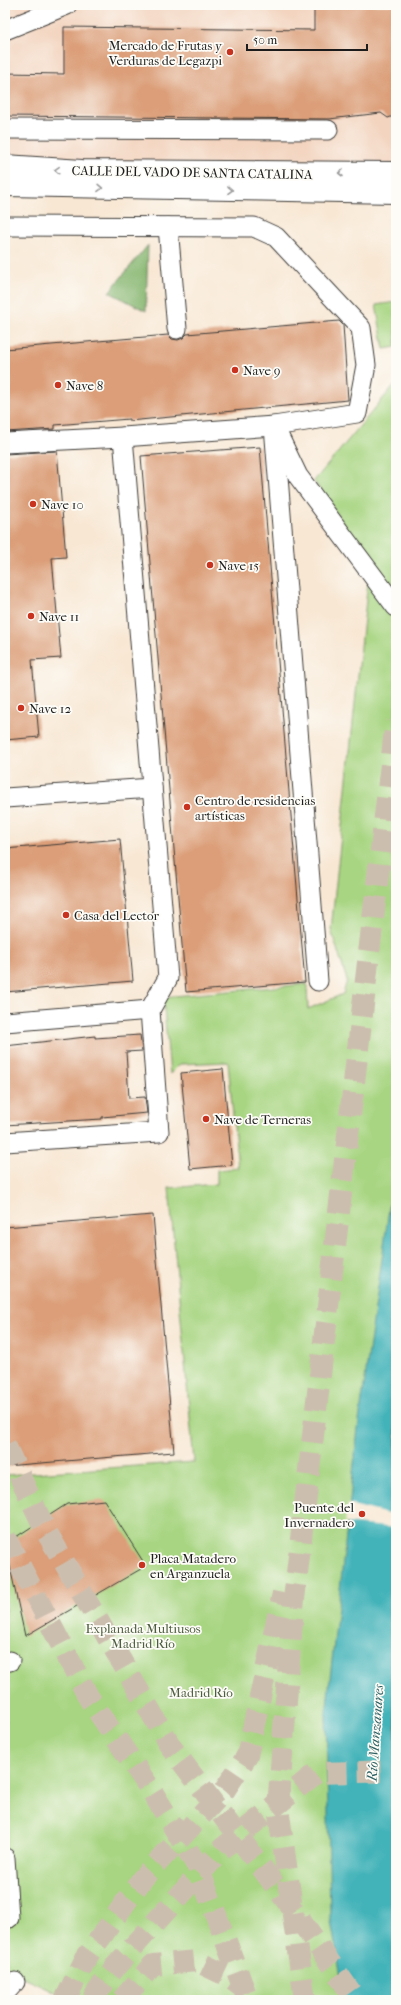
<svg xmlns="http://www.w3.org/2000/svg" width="401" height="2005" font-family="'IM FELL French Canon',serif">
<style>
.built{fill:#f3d4bf}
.green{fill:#a8d582;stroke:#62784f}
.forest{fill:#86b670;stroke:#516946}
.water{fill:#43b3b9;stroke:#30686a}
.pier{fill:#f8e7d3}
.building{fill:#db9e78}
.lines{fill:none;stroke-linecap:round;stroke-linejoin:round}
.highway-tunnel{stroke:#ccbeae;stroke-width:22;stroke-dasharray:22 11;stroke-linecap:butt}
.minor-casing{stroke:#3d3a37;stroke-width:21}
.major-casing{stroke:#3d3a37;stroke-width:24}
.minor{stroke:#fff;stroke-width:19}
.major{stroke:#fff;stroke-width:22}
.oneway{stroke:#999}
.poi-dot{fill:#c8321e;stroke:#fdfcf7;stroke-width:1.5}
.labels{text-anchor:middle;stroke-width:3.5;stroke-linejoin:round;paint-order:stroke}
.poi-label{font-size:13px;fill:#1c1c1c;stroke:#fdfcf7;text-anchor:start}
.street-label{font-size:13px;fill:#1c1c1c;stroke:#fdfcf7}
.park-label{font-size:13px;fill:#4d5d40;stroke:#fdfcf7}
.water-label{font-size:14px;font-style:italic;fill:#2e6063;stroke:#fdfcf7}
</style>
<rect width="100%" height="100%" fill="#fdfcf7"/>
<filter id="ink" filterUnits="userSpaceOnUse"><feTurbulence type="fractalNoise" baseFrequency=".025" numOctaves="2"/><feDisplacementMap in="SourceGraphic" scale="8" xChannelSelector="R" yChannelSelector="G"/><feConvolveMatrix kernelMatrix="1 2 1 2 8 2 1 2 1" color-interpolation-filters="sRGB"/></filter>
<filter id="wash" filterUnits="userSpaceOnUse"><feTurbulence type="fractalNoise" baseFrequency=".012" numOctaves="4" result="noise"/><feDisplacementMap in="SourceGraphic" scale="16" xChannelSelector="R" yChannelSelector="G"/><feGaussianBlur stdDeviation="0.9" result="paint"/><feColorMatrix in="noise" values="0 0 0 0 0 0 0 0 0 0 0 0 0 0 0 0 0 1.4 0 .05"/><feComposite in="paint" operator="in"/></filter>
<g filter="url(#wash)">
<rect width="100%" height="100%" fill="#f8e7d3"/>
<polygon class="built" points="5,5 396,5 396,167 5,166"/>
<g class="green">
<polygon points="396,302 396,347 384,349 376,305"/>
<polygon points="396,383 396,2000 68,2000 54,1991 5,1969 5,1475 194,1462 169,1188 217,1184 217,1170 238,1168 228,1062 180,1064 170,1074 163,997 307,984 308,1009 343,994 347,980 331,930 370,562 314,481"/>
</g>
<polygon class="forest" points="148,245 146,311 109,292"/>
<polygon class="water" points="396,1160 396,2000 345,2000 330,1916 326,1714 358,1428"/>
<polygon class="pier" points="348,1504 396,1516 396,1528 345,1523"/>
<g id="blocks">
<g class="building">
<polygon points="314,5 396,5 396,115 388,118 381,113 329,119 5,116 5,73 64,74 64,27 314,30"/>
<polygon points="339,321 343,325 348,400 129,421 129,419 55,425 55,429 5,432 5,349 168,335 172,339 178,340 183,338 187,334"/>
<polygon points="260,447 305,982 186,992 141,456"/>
<polygon points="57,451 66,557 52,558 61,658 32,660 39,737 5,740 5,454"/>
<polygon points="120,839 133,981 5,992 5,849"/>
<polygon points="140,1035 142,1051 126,1052 129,1098 145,1097 147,1113 102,1117 102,1119 85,1120 5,1125 5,1046 95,1036 95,1038"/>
<polygon points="223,1069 232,1165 190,1169 181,1073"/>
<polygon points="153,1215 174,1452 5,1466 5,1227"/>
<polygon points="104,1500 146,1566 25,1636 5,1544 67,1504"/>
</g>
</g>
</g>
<g filter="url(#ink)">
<use href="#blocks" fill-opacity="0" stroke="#3d3a37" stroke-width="1"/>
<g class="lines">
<g class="highway-tunnel">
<polyline points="5,1445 45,1529 171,1747 286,1900 356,2000"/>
<polyline points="5,1537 89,1698 151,1790 198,1867 248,2000"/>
<polyline points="65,2000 86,1958 143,1878 224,1791 247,1756 283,1593"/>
<polyline points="92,2000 115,1967 223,1848 316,1773 396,1771"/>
<polyline points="122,2000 153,1965 196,1961 230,1977 246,1989"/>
<polyline points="305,2000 278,1808 293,1608 396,721"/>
</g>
<defs>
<g id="minor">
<polyline points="5,30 67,5"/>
<polyline points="5,129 328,130"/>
<polyline points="5,226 254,227 276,237 361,328 366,365 357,413 274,426 318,981"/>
<polyline points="168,227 177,329"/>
<polyline points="123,437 168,978 150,1010"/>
<polyline points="5,443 123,437 274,426 298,476 396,607"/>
<polyline points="5,798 152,788"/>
<polyline points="5,1022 150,1010 159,1132 5,1142"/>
<polyline points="5,1662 10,1661"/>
<polyline points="5,1858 9,1918 5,1918"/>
<polyline points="5,1993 15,1982"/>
</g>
<g id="major">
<polyline points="5,166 82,171 396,173"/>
<polyline points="5,185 396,192"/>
</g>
</defs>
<use href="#minor" class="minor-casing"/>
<use href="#major" class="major-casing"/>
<use href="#minor" class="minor"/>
<use href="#major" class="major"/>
</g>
<defs><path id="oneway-chevron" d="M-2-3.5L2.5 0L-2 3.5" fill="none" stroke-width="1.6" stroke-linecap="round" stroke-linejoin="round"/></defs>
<g class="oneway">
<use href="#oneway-chevron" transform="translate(57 170) rotate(-176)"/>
<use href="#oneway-chevron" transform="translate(341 173) rotate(-180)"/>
<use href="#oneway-chevron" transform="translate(100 188) rotate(1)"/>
<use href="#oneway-chevron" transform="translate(230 190) rotate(1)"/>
</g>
</g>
<g class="poi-dot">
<circle cx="230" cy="52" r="4"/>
<circle cx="235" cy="370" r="4"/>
<circle cx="58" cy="385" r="4"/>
<circle cx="33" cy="504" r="4"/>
<circle cx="210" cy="565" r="4"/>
<circle cx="31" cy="616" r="4"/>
<circle cx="21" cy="708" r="4"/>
<circle cx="187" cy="807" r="4"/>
<circle cx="66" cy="915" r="4"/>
<circle cx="206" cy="1119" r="4"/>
<circle cx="362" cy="1514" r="4"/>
<circle cx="142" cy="1565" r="4"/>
</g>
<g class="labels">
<g class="poi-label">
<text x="222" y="50" text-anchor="end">Mercado de Frutas y<tspan x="222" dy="15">Verduras de Legazpi</tspan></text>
<text x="243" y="375">Nave 9</text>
<text x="66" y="390">Nave 8</text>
<text x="41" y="509">Nave 10</text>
<text x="218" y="570">Nave 15</text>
<text x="39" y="621">Nave 11</text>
<text x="29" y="713">Nave 12</text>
<text x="195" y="805">Centro de residencias<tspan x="195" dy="15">artísticas</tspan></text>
<text x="74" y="920">Casa del Lector</text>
<text x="214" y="1124">Nave de Terneras</text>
<text x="354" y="1512" text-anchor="end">Puente del<tspan x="354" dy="15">Invernadero</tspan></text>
<text x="150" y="1563">Placa Matadero<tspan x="150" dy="15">en Arganzuela</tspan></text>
</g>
<g class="street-label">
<text transform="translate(192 172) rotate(1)" y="5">CALLE DEL VADO DE SANTA CATALINA</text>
</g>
<g class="park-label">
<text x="143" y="1633">Explanada Multiusos<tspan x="143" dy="15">Madrid Río</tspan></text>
<text x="201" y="1697">Madrid Río</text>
</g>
<g class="water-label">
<text transform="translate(375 1733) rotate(-86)" y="5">Río Manzanares</text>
</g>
</g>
<rect width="401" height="2005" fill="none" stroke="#fdfcf7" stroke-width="20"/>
<path d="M247 44v6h120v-6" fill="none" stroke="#1c1c1c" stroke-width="2"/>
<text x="253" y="44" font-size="12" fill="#1c1c1c" stroke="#fdfcf7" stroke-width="3" paint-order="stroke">50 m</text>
</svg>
